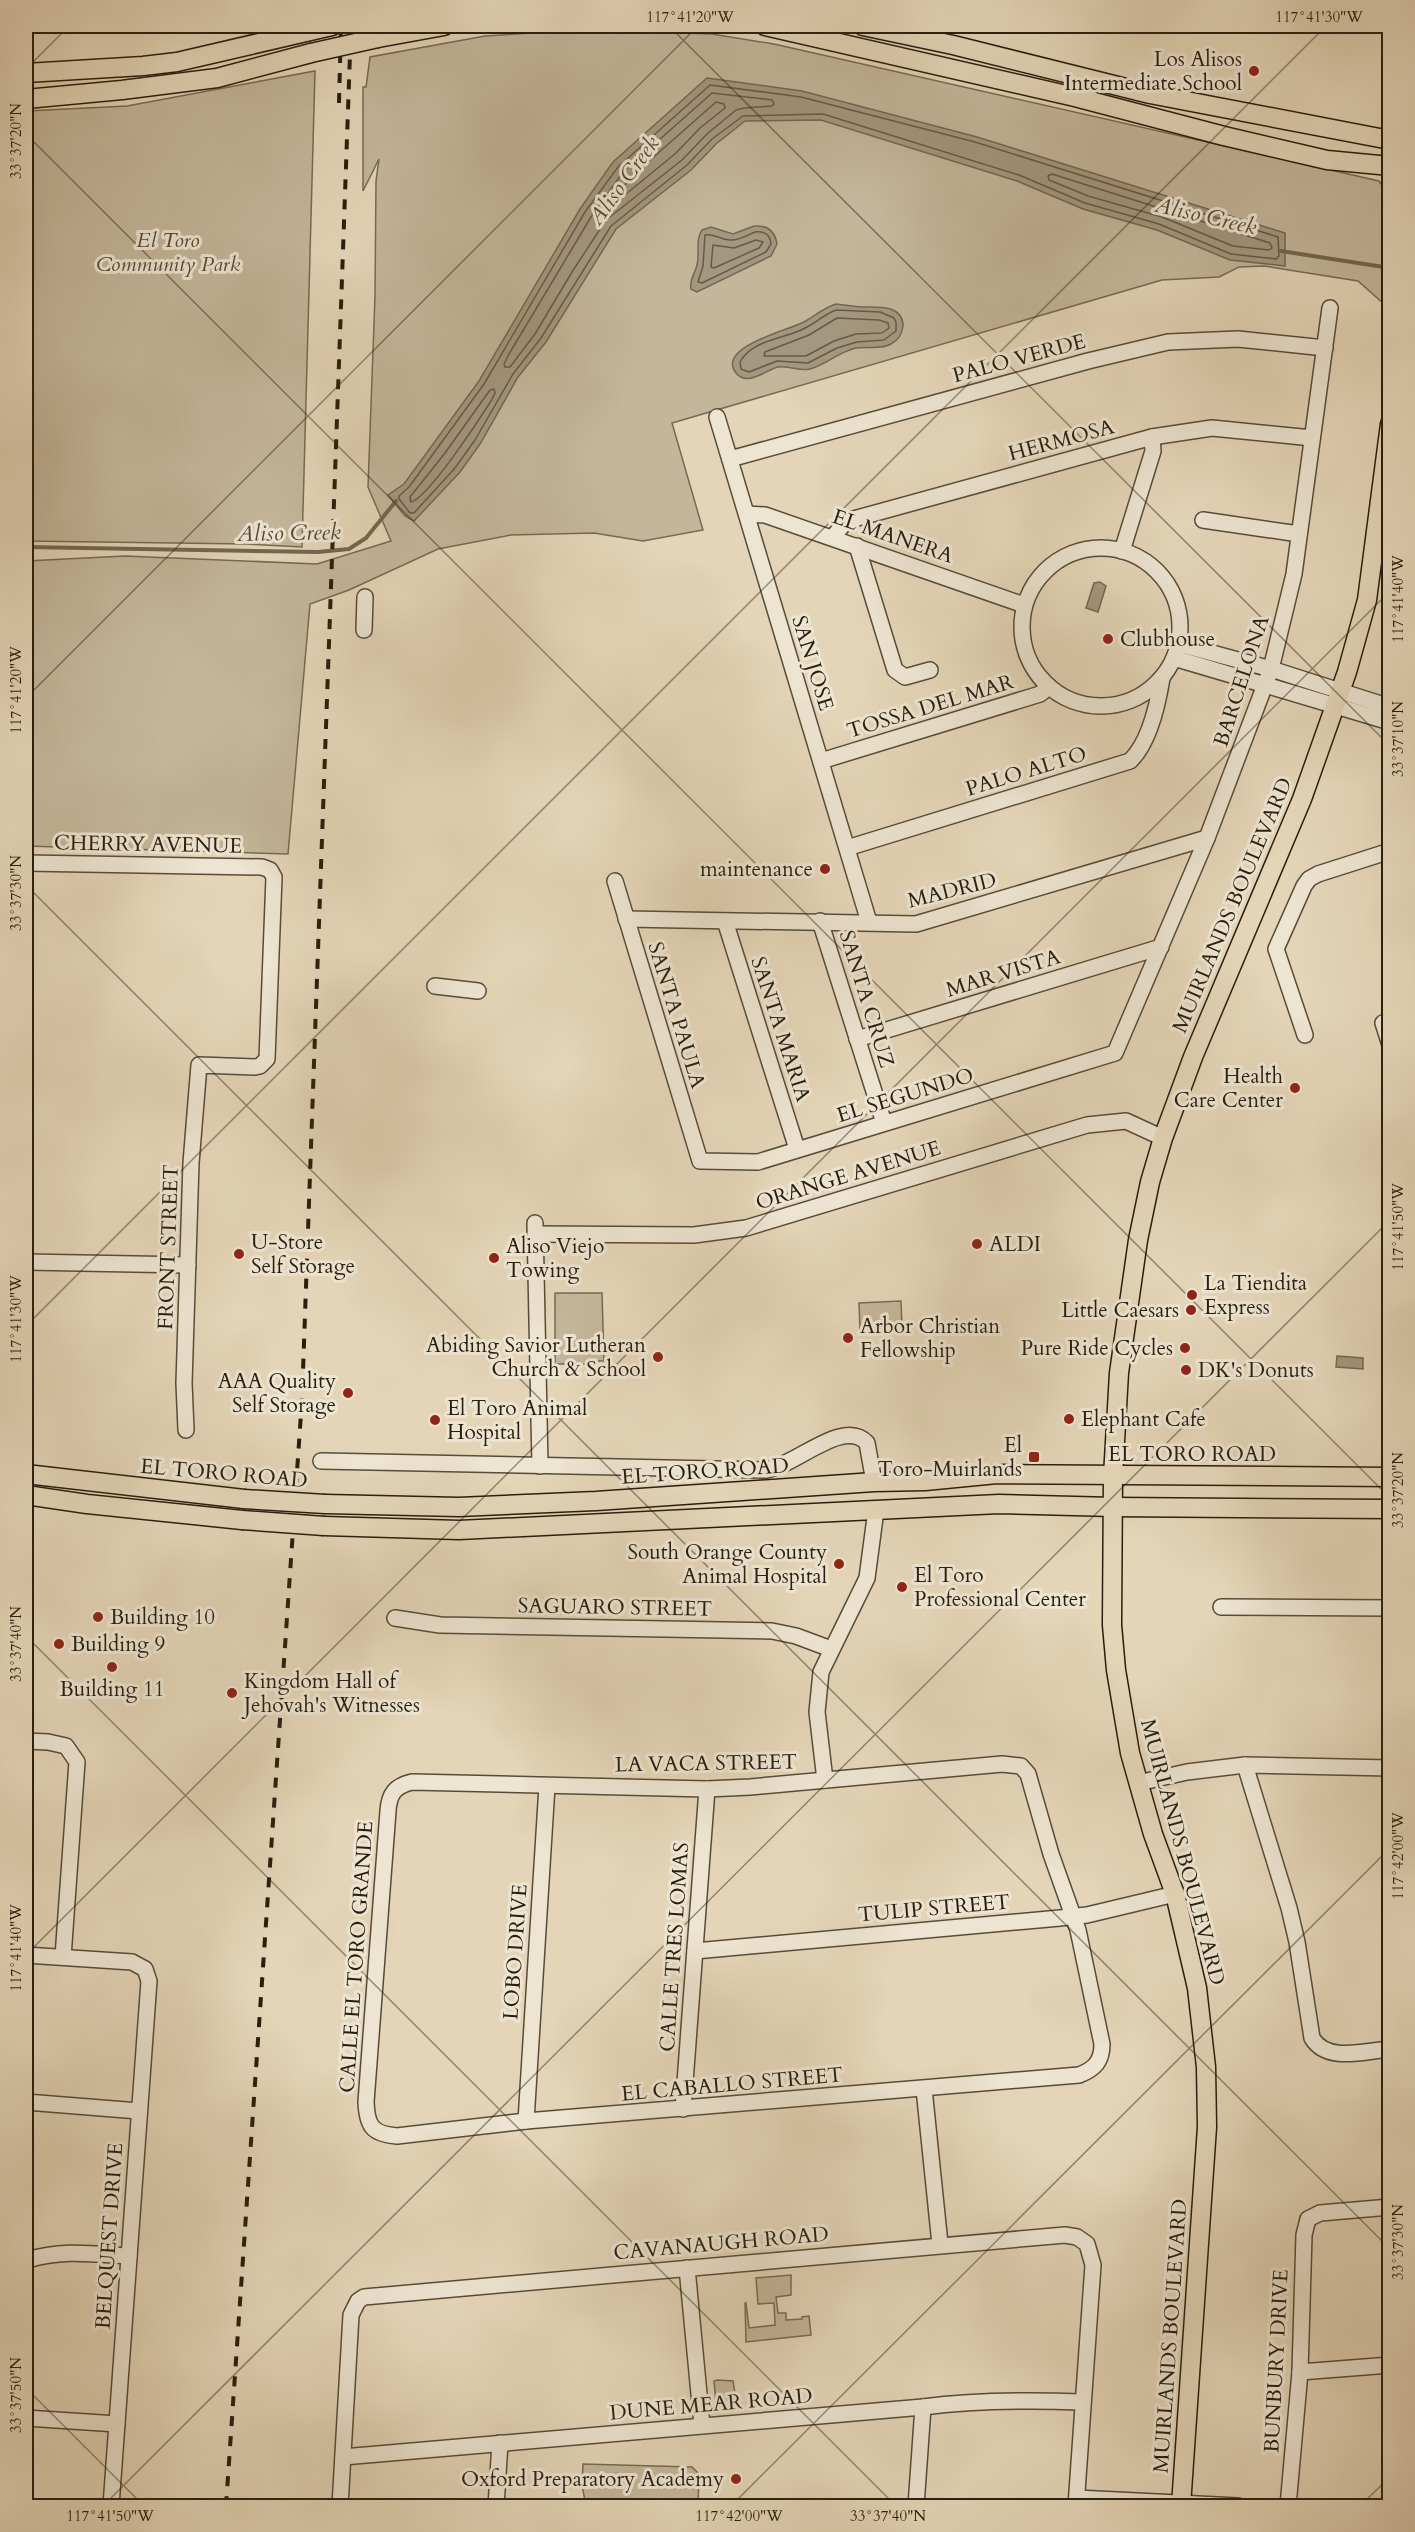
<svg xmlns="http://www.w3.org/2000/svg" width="1415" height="2532" font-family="Cardo,serif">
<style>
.green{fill:#c4b69b;stroke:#766a55;stroke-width:1.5}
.water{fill:#a4977f;stroke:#726752;stroke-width:1.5}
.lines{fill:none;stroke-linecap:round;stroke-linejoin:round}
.shore{stroke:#665a47;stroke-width:1.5}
.stream{stroke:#726752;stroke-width:4}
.minor-casing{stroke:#574c39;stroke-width:18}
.major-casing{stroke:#281e0f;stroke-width:21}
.minor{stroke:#ede4d1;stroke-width:15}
.major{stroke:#e4d5b8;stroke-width:18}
.rail{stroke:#281e0f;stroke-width:4;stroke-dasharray:10 10;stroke-linecap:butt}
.major-bridge-casing{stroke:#281e0f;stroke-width:21;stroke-linecap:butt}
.major-bridge{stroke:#e4d5b8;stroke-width:18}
.ticks{fill:none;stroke:#281e0f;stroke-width:1.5;stroke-opacity:0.45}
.poi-dot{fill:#8f2418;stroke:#ede4d1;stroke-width:2}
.labels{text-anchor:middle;stroke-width:6;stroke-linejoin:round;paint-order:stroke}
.poi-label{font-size:21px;fill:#281e0f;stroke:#ede4d1;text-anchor:start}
.park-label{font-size:21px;font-style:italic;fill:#574c39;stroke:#ede4d1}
.street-label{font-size:21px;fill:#281e0f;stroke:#ede4d1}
.water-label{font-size:22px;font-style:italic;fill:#534836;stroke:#ede4d1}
.neatline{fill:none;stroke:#281e0f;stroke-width:2}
.ticks-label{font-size:15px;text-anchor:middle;fill:#281e0f}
</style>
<rect width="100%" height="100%" fill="#e4d5b8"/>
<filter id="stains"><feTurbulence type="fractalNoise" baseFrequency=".00333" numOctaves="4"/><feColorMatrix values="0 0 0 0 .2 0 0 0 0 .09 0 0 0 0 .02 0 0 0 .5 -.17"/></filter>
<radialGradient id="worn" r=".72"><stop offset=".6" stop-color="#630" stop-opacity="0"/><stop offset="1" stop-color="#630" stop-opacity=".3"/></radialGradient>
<g class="green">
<polygon points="582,30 712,34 774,44 1379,181 1389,195 1390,256 1384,304 1358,281 1264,266 1239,267 1219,277 1162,280 672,423 703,530 643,541 594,533 511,535 438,549 349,590 310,604 288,854 26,846 26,561 125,556 317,564 391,541 368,487 375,296 376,181 379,159 363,191 363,87 366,87 370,57 485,36"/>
<polygon points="315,71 302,547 247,544 26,541 26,111 127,106"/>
<polygon points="555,1293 602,1293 604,1361 587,1361 587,1364 555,1364"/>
<polygon points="901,1301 902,1328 860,1329 859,1303"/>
<polygon points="791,2275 791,2295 776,2297 778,2313 786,2313 786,2320 802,2319 802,2317 809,2316 811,2335 746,2342 745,2303 746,2303 749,2328 775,2325 774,2303 758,2304 756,2278"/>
<polygon points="718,2380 733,2381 737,2406 722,2407 716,2403 714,2381"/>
<polygon points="583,2464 692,2467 699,2474 698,2506 586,2506 582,2485"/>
</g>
<g class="water">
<polygon points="707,78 802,91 977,137 1285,233 1285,266 1230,260 1157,230 1083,209 1017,181 821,120 745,121 716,144 691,170 616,229 546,342 518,377 480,444 460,472 414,521 405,516 388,495 404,484 479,381 580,209 613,162"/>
<path d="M754,226C767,225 775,231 777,244L771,256L697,292L691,289C689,280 695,274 697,265C700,253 695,240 702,230L711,227L733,234Z"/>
<path d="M836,304C846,305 857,307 867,307C881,307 903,306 903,326C902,334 899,340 891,344C881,350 867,346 856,348C838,352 826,365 810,369C800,372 789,365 778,367C766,370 747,387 736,373C715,347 792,329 804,322C815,316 823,308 836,304Z"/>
<polygon points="1100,582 1106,586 1098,612 1086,608 1094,583"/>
<polygon points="1337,1356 1363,1358 1363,1369 1336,1367"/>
</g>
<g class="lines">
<g class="shore">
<polygon points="710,85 801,97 975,142 1278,237 1279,256 1276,259 1231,254 1159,224 1085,203 1019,175 823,114 743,116 712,139 687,165 611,226 541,338 513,374 475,440 455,468 414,513 410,513 399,499 399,496 409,487 484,384 585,212 618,167"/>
<polygon points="712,93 772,100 774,104 772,106 744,108 736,110 707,134 682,160 606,220 572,272 535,334 510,367 505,367 504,364 509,354 591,217 623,172"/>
<polygon points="716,102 724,104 725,108 700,128 676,153 626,194 622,193 621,190 631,177"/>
<polygon points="1052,174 1270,243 1272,248 1269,250 1233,246 1162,217 1088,196 1049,180 1048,176"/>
<path d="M755,232C764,231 770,234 771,244L766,252L702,283L698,282L703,266L705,235C714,233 721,240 730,240C739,241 747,235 755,232Z"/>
<polygon points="756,240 763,242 759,248 714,268 711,267 713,245 734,248"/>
<path d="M836,310L880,312L894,318L896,322V331L884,340L857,342L837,348L808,363L777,361L749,372L741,369L740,362C752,339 787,339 807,327C817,322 825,314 836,310Z"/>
<polygon points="837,318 879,320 888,323 889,328 882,333 856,334 834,341 806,356 764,356 765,352 809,335"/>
<path d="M494,389L495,393L491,401C479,420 428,498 411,502L410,497L445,453L490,390Z"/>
</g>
<g class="stream">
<polyline points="1281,251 1390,268"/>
<polyline points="26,547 318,552 349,549 366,538 396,501"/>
</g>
<defs>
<g id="minor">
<polyline points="717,417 869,922"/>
<polyline points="730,459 1088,361 1168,342 1238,339 1325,348"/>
<polyline points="747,514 765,515 1024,605"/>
<polyline points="1203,520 1299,534"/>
<polyline points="833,537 843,525 850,520 1152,437 1212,428 1312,438"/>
<polyline points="857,546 895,670 905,677 930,670"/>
<circle cx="1101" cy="627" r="79"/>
<polyline points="1122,551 1153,451 1152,437"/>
<polyline points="364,630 365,597"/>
<polyline points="1179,644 1271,669 1390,707"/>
<polyline points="1174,658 1390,722"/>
<polyline points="821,761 1040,694 1049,687"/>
<path d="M847,848L1130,761C1149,743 1158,703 1162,678"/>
<polyline points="26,863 262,867 270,870 274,877 267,1059 260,1066 255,1067 199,1065 191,1163 184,1383 186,1430"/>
<polyline points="615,881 700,1161 758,1162 1115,1053 1207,838 1271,669 1294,574 1330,308"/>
<polyline points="626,919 916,924 1207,838"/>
<polyline points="725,921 797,1149"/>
<polyline points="820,921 884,1123"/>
<polyline points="435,986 478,991"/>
<polyline points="1383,1023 1390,1045"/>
<polyline points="1305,1035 1276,949 1304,886 1309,879 1318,874 1390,851"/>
<polyline points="857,1039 1161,947"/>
<polyline points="535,1223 540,1466"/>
<polyline points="535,1234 694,1235 746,1228 1087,1125 1126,1121 1163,1138"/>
<polyline points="26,1262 188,1265"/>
<path d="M321,1461L766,1470C795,1466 844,1417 867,1443L874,1482"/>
<polyline points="1221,1607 1390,1608"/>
<polyline points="395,1618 440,1625 772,1631 796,1636 831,1649"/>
<polyline points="26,1741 48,1742 66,1746 77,1762 63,1957"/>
<path d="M1002,1764L1021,1766L1028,1774L1051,1854L1078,1930L1102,2044C1102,2061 1095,2069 1079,2075L526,2121L397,2136C372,2134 367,2126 366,2102L388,1811C389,1794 395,1786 412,1782L707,1789L750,1787Z"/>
<path d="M1245,1765L1289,1908L1297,1942L1312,2038C1327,2063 1364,2051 1390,2049"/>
<polyline points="825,1780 817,1712 821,1672 867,1578 876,1510"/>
<polyline points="1138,1783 1187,1772 1245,1765 1390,1768"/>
<polyline points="695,1951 1060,1918 1087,1915 1175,1894"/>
<polyline points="26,1955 132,1962 145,1969 149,1981 111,2506"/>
<polyline points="924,2089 940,2244"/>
<polyline points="26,2102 139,2111"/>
<polyline points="683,2109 707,1789"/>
<polyline points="526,2121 547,1786"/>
<path d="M28,2260C61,2249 94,2254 129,2256"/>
<polyline points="687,2268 702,2425"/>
<polyline points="1300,2372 1390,2365"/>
<polyline points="26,2418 117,2424"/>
<path d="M343,2457L923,2407C977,2400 1028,2400 1082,2402"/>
<polyline points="1077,2498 1238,2506"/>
<polyline points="340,2506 351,2315 358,2301 364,2297 1065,2235 1077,2237 1087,2244 1093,2265 1076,2506"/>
<polyline points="496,2506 500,2443"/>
<polyline points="916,2506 923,2407"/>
<polyline points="1288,2506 1300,2372 1304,2235 1308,2219 1320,2213 1390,2207"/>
</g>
<g id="major">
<polyline points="765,26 1075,97 1224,136 1327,160 1390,166"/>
<polyline points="863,26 953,45 1150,94 1390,140"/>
<polyline points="378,38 444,26"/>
<polyline points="26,73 143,66 177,62 332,26"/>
<polyline points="26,99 122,90 217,78 311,53"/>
<polyline points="26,1474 244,1499"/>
<polyline points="26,1495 87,1504 242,1520"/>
<polyline points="325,1504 459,1507 596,1501 874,1482 925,1481 997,1474 1390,1477"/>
<polyline points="324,1526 459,1530 999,1504 1113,1507 1390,1509"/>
<polyline points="1181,2506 1207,2127 1206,2067 1197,1988 1175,1894 1153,1834 1130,1753 1116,1670 1112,1625 1113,1476 1119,1373 1138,1240 1150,1182 1163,1138 1193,1057 1302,799 1347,672 1367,600 1390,424"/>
</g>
</defs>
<use href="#minor" class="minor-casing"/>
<use href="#major" class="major-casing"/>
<use href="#minor" class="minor"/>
<use href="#major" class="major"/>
<g class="rail">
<polyline points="339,103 341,26"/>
<polyline points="226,2506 302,1399 351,26"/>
</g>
<defs>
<g id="major-bridge">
<polyline points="311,53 378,38"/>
<polyline points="244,1499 325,1504"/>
<polyline points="242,1520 324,1526"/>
</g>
</defs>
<use href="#major-bridge" class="major-bridge-casing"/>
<use href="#major-bridge" class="major-bridge"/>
</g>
<path class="ticks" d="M669,26L1390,746M26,69L69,26M26,134L1390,1498M26,698L698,26M26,885L1390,2249M26,1326L1326,26M26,1636L896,2506M26,1955L1390,591M26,2388L144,2506M103,2506L1390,1220M731,2506L1390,1848M1360,2506L1390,2477"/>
<g class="poi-dot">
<circle cx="1254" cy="71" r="6"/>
<circle cx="1108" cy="639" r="6"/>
<circle cx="825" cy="869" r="6"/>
<circle cx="1295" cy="1088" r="6"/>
<circle cx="977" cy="1244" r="6"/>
<circle cx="239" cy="1254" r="6"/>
<circle cx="494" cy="1258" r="6"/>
<circle cx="1192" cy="1295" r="6"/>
<circle cx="1191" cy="1310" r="6"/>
<circle cx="848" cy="1338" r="6"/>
<circle cx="1185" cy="1348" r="6"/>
<circle cx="658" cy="1357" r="6"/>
<circle cx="1186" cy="1370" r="6"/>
<circle cx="348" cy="1393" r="6"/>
<circle cx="1069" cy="1419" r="6"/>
<circle cx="435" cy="1420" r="6"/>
<rect x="1028" y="1451" width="12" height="12" rx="3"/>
<circle cx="839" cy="1564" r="6"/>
<circle cx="902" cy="1587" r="6"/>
<circle cx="98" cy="1617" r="6"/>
<circle cx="59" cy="1644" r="6"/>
<circle cx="112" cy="1667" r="6"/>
<circle cx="232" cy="1693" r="6"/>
<circle cx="736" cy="2479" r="6"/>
</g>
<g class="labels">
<g class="poi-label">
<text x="1242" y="66" text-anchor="end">Los Alisos<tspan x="1242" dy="24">Intermediate School</tspan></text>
<text x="1120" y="646">Clubhouse</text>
<text x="813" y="876" text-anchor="end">maintenance</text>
<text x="1283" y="1083" text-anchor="end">Health<tspan x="1283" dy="24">Care Center</tspan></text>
<text x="251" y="1249">U-Store<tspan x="251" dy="24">Self Storage</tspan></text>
<text x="989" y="1251">ALDI</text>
<text x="506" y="1253">Aliso Viejo<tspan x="506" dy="24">Towing</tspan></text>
<text x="1204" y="1290">La Tiendita<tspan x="1204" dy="24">Express</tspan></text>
<text x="1179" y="1317" text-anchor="end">Little Caesars</text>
<text x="860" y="1333">Arbor Christian<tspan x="860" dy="24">Fellowship</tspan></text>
<text x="646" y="1352" text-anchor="end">Abiding Savior Lutheran<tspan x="646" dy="24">Church &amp; School</tspan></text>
<text x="1173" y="1355" text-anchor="end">Pure Ride Cycles</text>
<text x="1198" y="1377">DK's Donuts</text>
<text x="336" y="1388" text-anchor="end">AAA Quality<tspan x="336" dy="24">Self Storage</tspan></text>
<text x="447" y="1415">El Toro Animal<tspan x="447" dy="24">Hospital</tspan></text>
<text x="1081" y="1426">Elephant Cafe</text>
<text x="1022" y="1452" text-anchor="end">El<tspan x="1022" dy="24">Toro-Muirlands</tspan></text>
<text x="827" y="1559" text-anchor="end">South Orange County<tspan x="827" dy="24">Animal Hospital</tspan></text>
<text x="914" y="1582">El Toro<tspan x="914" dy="24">Professional Center</tspan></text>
<text x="110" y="1624">Building 10</text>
<text x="71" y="1651">Building 9</text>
<text x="244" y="1688">Kingdom Hall of<tspan x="244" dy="24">Jehovah's Witnesses</tspan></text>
<text x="112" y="1696" text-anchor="middle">Building 11</text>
<text x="724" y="2486" text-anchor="end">Oxford Preparatory Academy</text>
</g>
<g class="park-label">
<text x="168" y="247">El Toro<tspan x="168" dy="24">Community Park</tspan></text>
</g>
<g class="street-label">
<text transform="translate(1019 358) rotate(-15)" y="7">PALO VERDE</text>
<text transform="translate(1061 440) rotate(-15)" y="7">HERMOSA</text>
<text transform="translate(893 536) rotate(19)" y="7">EL MANERA</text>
<text transform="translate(813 663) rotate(73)" y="7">SAN JOSE</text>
<text transform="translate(1241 681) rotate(-72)" y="7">BARCELONA</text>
<text transform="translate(930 706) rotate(-17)" y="7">TOSSA DEL MAR</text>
<text transform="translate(1026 771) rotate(-17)" y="7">PALO ALTO</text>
<text transform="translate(148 844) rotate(1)" y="7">CHERRY AVENUE</text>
<text transform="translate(952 890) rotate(-14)" y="7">MADRID</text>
<text transform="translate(1232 905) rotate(-67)" y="7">MUIRLANDS BOULEVARD</text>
<text transform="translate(1003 973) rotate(-17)" y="7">MAR VISTA</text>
<text transform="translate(867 999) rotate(73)" y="7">SANTA CRUZ</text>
<text transform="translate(677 1015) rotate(73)" y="7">SANTA PAULA</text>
<text transform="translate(781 1029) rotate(72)" y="7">SANTA MARIA</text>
<text transform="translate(905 1095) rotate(-17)" y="7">EL SEGUNDO</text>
<text transform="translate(848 1175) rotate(-17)" y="7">ORANGE AVENUE</text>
<text transform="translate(168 1247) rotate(-88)" y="7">FRONT STREET</text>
<text x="1192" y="1461">EL TORO ROAD</text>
<text transform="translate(705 1471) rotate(-4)" y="7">EL TORO ROAD</text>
<text transform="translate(224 1473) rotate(5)" y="7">EL TORO ROAD</text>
<text transform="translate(615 1607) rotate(1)" y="7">SAGUARO STREET</text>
<text transform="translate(706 1763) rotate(-1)" y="7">LA VACA STREET</text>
<text transform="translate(1183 1852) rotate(75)" y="7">MUIRLANDS BOULEVARD</text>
<text transform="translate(934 1908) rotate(-5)" y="7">TULIP STREET</text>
<text transform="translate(674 1947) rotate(-86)" y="7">CALLE TRES LOMAS</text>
<text transform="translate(515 1952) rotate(-86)" y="7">LOBO DRIVE</text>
<text transform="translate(356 1957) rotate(-86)" y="7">CALLE EL TORO GRANDE</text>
<text transform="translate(732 2084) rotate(-5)" y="7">EL CABALLO STREET</text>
<text transform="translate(109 2236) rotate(-86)" y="7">BELQUEST DRIVE</text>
<text transform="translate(721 2243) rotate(-5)" y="7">CAVANAUGH ROAD</text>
<text transform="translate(1170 2336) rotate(-86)" y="7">MUIRLANDS BOULEVARD</text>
<text transform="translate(1276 2361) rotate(-87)" y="7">BUNBURY DRIVE</text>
<text transform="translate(711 2404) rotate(-5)" y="7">DUNE MEAR ROAD</text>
</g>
<g class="water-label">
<text transform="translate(623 180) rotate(-54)" y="8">Aliso Creek</text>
<text transform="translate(1206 215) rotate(13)" y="8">Aliso Creek</text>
<text transform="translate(289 532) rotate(-1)" y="8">Aliso Creek</text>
</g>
</g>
<rect width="1415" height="2532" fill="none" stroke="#e4d5b8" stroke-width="66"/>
<rect x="33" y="33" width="1349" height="2466" class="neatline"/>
<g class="ticks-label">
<text x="690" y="22">117°41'20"W</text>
<text x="1319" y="22">117°41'30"W</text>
<text transform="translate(16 141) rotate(-90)" y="5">33°37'20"N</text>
<text transform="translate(1398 599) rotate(-90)" y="5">117°41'40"W</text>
<text transform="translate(16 690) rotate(-90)" y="5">117°41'20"W</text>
<text transform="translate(1398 739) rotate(-90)" y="5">33°37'10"N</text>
<text transform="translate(16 893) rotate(-90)" y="5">33°37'30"N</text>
<text transform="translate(1398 1227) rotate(-90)" y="5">117°41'50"W</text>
<text transform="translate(16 1319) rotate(-90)" y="5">117°41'30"W</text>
<text transform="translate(1398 1490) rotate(-90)" y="5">33°37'20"N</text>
<text transform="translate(16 1644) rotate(-90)" y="5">33°37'40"N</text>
<text transform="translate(1398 1856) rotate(-90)" y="5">117°42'00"W</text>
<text transform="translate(16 1948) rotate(-90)" y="5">117°41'40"W</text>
<text transform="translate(1398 2242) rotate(-90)" y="5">33°37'30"N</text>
<text transform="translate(16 2395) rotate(-90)" y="5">33°37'50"N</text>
<text x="110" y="2521">117°41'50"W</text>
<text x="739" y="2521">117°42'00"W</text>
<text x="888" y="2521">33°37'40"N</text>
</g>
<rect width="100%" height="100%" filter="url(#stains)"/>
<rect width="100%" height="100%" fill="url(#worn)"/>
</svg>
